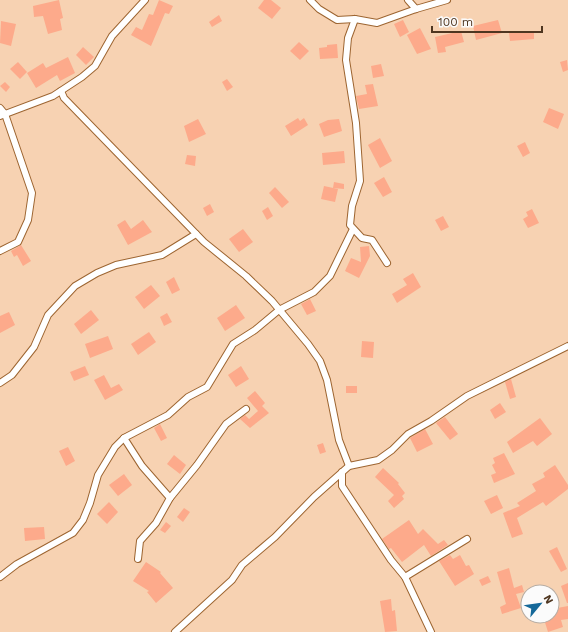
<svg xmlns="http://www.w3.org/2000/svg" width="568" height="632" font-family="'Work Sans',sans-serif">
<style>
.building{fill:#fdaa8b}
.lines{fill:none;stroke-linecap:round;stroke-linejoin:round}
.minor-casing{stroke:#9d6531;stroke-width:8}
.minor{stroke:#fff;stroke-width:6}
</style>
<rect width="100%" height="100%" fill="#f7d2b2"/>
<g class="building">
<polygon points="59,0 63,18 60,19 62,30 48,34 43,16 34,17 33,6"/>
<polygon points="159,0 173,6 169,14 165,13 151,46 131,35 136,27 142,30 149,14 153,15"/>
<polygon points="264,0 271,0 281,8 272,19 258,8"/>
<polygon points="219,15 222,21 212,27 209,22"/>
<polygon points="403,20 409,32 400,37 394,24"/>
<polygon points="498,20 502,33 476,40 473,26"/>
<polygon points="1,21 16,24 11,46 0,43"/>
<polygon points="420,28 431,49 417,54 407,35"/>
<polygon points="461,31 464,42 445,47 446,52 438,53 435,37"/>
<polygon points="534,31 534,39 510,41 509,33"/>
<polygon points="299,42 309,51 300,60 290,51"/>
<polygon points="337,44 338,58 320,59 319,48 327,47 327,45"/>
<polygon points="83,47 94,57 86,65 76,55"/>
<polygon points="68,57 75,73 60,81 57,75 36,88 27,73 43,63 46,68"/>
<polygon points="567,60 568,70 563,72 560,62"/>
<polygon points="18,62 27,72 20,79 10,69"/>
<polygon points="381,64 384,76 373,78 371,66"/>
<polygon points="227,79 233,87 227,91 222,82"/>
<polygon points="5,82 10,87 6,92 0,86"/>
<polygon points="373,84 378,106 359,109 356,96 367,94 365,85"/>
<polygon points="549,108 564,114 558,129 543,122"/>
<polygon points="298,118 300,121 304,118 308,125 291,136 285,126"/>
<polygon points="198,119 206,134 189,142 184,126"/>
<polygon points="339,119 342,131 324,137 319,124 328,120"/>
<polygon points="380,138 392,161 380,168 368,145"/>
<polygon points="525,142 530,153 523,157 517,146"/>
<polygon points="344,151 345,163 323,165 322,153"/>
<polygon points="187,155 196,156 195,166 185,164"/>
<polygon points="384,177 392,192 383,197 374,183"/>
<polygon points="334,182 344,184 344,189 333,188"/>
<polygon points="324,186 338,189 335,202 321,199"/>
<polygon points="275,187 289,202 282,208 269,193"/>
<polygon points="210,204 214,212 207,216 203,208"/>
<polygon points="268,207 273,216 267,220 262,211"/>
<polygon points="532,209 539,223 528,228 523,219 528,216 526,212"/>
<polygon points="443,216 449,227 441,231 435,220"/>
<polygon points="125,220 131,229 143,220 152,232 128,245 117,225"/>
<polygon points="243,229 253,242 239,252 229,239"/>
<polygon points="21,245 31,261 23,266 17,255 14,257 11,251"/>
<polygon points="369,246 370,256 359,278 345,271 351,258 361,262 360,247"/>
<polygon points="413,273 421,287 397,303 392,294 407,285 403,279"/>
<polygon points="174,277 180,290 172,294 166,282"/>
<polygon points="151,285 160,296 144,309 135,297"/>
<polygon points="310,299 316,311 307,315 301,304"/>
<polygon points="236,305 245,318 225,331 217,318"/>
<polygon points="91,310 99,320 81,334 74,324"/>
<polygon points="9,312 15,325 0,333 0,316"/>
<polygon points="167,313 172,322 164,326 160,317"/>
<polygon points="149,332 156,342 138,355 131,344"/>
<polygon points="108,336 113,349 90,358 85,344"/>
<polygon points="362,341 374,342 373,358 361,357"/>
<polygon points="85,366 89,375 74,381 70,372"/>
<polygon points="241,366 249,379 236,387 228,375"/>
<polygon points="104,375 111,388 119,384 123,390 105,400 94,380"/>
<polygon points="511,379 516,397 510,399 505,382"/>
<rect x="346" y="386" width="11" height="7"/>
<polygon points="255,391 265,403 262,406 269,413 250,428 240,419 245,415 249,419 258,411 247,398"/>
<polygon points="500,403 506,412 495,419 490,410"/>
<polygon points="445,417 458,434 450,440 436,423"/>
<polygon points="540,418 552,434 537,446 533,441 513,453 507,442"/>
<polygon points="160,424 167,438 161,441 154,428"/>
<polygon points="425,429 433,444 417,452 410,438"/>
<polygon points="323,443 326,452 320,454 317,445"/>
<polygon points="68,447 75,461 66,466 59,451"/>
<polygon points="504,453 515,474 494,483 491,475 496,473 492,465 495,463 493,458"/>
<polygon points="174,455 186,465 180,474 167,464"/>
<polygon points="555,465 568,485 568,489 546,506 543,502 517,518 523,534 512,538 503,513 520,506 517,503 536,491 532,484 545,477 543,473"/>
<polygon points="383,468 399,483 398,484 405,493 402,496 404,499 394,508 388,501 394,495 375,477"/>
<polygon points="124,474 132,485 118,496 109,485"/>
<polygon points="497,495 503,508 491,514 484,501"/>
<polygon points="109,502 118,512 107,524 97,514"/>
<polygon points="184,508 190,512 183,522 177,517"/>
<polygon points="409,520 418,534 423,529 438,544 444,540 448,545 431,556 424,545 402,562 391,548 389,549 382,539"/>
<polygon points="166,522 171,526 165,533 160,530"/>
<polygon points="44,527 45,539 25,541 24,528"/>
<polygon points="557,547 567,569 561,572 549,551"/>
<polygon points="450,555 453,559 460,555 466,566 469,565 474,574 455,586 439,561"/>
<polygon points="146,562 161,572 160,573 173,588 156,603 147,592 149,591 133,581"/>
<polygon points="509,568 514,588 522,585 524,592 516,594 521,608 502,614 500,607 506,604 497,572"/>
<polygon points="488,576 491,582 482,586 479,580"/>
<polygon points="568,583 568,603 567,603 561,586"/>
<polygon points="391,599 392,611 395,610 397,631 385,632 380,601"/>
<polygon points="568,606 568,619 561,620 563,627 548,632 543,616 552,616 552,609"/>
</g>
<g class="lines">
<defs>
<g id="minor">
<polyline points="310,0 319,9 337,20 355,19 377,23 416,9 447,0"/>
<polyline points="408,0 416,9"/>
<polyline points="355,19 348,38 346,60 356,123 360,181 352,206 350,225 362,238 372,240 387,263"/>
<polyline points="61,91 64,98 204,242 246,276 272,301 308,344 320,361 327,380 339,440 349,466"/>
<polyline points="0,108 5,114 32,193 28,220 18,242 0,251"/>
<polyline points="0,116 53,96 82,77 95,66 112,36 145,0"/>
<polyline points="0,383 12,375 34,347 48,315 75,286 97,273 116,265 162,255 196,234"/>
<polyline points="124,438 142,466 170,498"/>
<polyline points="342,472 342,486 391,560 405,577 431,632"/>
<polyline points="138,559 140,541 156,523 170,498 197,465 226,424 246,409"/>
<polyline points="0,577 17,564 73,533 83,520 90,503 98,475 115,447 124,438 168,415 188,397 207,387 233,344 255,330 279,310 314,292 330,276 353,229"/>
<polyline points="405,577 467,539"/>
<polyline points="175,632 232,580 242,565 275,537 314,497 349,466 378,460 392,450 408,434 431,421 467,396 568,346"/>
</g>
</defs>
<use href="#minor" class="minor-casing"/>
<use href="#minor" class="minor"/>
</g>
<g transform="translate(540 604) rotate(61)"><circle r="19" fill="#fbfbfb" stroke="#b6aca3"/>
<path d="M0-3L7 15L0 10L-7 15Z" fill="#156899"/>
<text y="-6" font-size="11" font-weight="bold" text-anchor="middle" fill="#4f3620">N</text>
</g>
<path d="M432 26v6h110v-6" fill="none" stroke="#4f3620" stroke-width="2"/>
<text x="438" y="26" font-size="12" fill="#4f3620" stroke="#fbfbfb" stroke-width="3" paint-order="stroke">100 m</text>
</svg>
